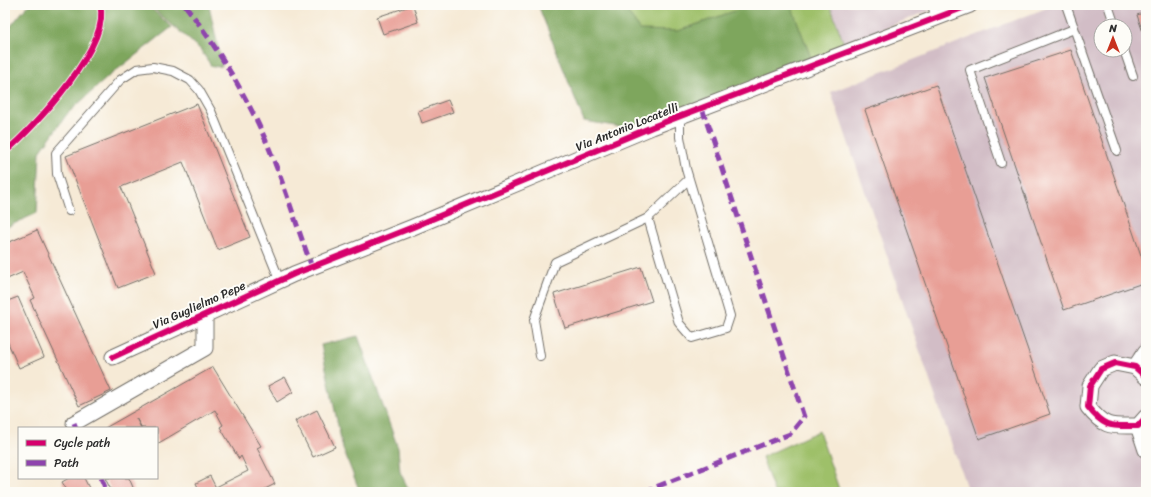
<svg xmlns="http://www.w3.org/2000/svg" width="1151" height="497" font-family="Sriracha,sans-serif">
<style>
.industrial{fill:#d2bdc6;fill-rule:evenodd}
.green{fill:#9ec069;stroke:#64764a}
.forest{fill:#7ea65d;stroke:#546844}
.building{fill:#e89e95}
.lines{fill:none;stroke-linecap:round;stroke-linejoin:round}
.service-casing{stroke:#726e67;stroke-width:10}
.minor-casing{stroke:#726e67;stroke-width:17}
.service{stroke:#fff;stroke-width:8}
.minor{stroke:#fff;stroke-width:15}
.quiet{stroke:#8e44ad;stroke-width:5;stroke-dasharray:10 5;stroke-linecap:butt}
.cycleway-casing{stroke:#fdfcf7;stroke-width:8}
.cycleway{stroke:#d6006c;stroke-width:6}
.labels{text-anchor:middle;stroke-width:4;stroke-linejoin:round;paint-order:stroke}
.street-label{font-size:12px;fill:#2b2b2b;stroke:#fdfcf7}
</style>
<rect width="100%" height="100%" fill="#fdfcf7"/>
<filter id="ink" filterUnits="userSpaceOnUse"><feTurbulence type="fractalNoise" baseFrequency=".025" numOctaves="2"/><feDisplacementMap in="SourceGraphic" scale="8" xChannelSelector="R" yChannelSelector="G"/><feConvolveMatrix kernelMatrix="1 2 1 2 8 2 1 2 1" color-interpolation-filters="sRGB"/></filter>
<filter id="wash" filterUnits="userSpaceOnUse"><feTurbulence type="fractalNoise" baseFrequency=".012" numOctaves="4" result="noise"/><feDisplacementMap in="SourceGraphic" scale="16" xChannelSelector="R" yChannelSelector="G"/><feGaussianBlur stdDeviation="0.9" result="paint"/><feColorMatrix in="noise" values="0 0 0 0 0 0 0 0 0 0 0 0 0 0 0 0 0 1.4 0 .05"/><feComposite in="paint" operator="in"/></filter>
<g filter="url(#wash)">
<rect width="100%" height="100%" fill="#f6ead6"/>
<g class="industrial">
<polygon points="830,5 944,5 844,44"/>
<path d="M1054,5H1146V492H968L831,92ZM1101,26H1125V50H1101Z"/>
</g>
<g class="green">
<polygon points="582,5 830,5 844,44 813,63 627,128"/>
<polygon points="819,431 840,492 774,492 762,457"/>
</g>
<g class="forest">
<polygon points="28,5 147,5 172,27 109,76 67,114 40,152 37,213 5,228 5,33"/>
<polygon points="149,5 209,5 222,66 212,67 200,49"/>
<polygon points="538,5 623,5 640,30 678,31 751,5 791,5 813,63 627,128 584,121"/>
<polygon points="358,336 398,448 400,472 410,492 360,492 343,449 321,345"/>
</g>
<g id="blocks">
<g class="building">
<polygon points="413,5 418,22 383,34 377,17"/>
<polygon points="1146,12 1146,41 1137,15"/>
<polygon points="1071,50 1146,270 1146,282 1064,310 985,78"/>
<polygon points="936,85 1050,414 979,439 865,110"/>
<polygon points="448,100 453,112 422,123 418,111"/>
<polygon points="197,104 250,237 218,250 183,162 121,187 156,273 118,288 66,156"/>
<polygon points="37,230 111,391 79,406 30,300 35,298 23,272 5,280 5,244"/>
<polygon points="641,267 652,301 565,328 554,294"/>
<polygon points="18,297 44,357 19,368 5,336 5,302"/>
<polygon points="213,367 261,446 257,448 275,484 259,492 219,492 216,487 248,471 241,456 239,459 220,427 223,425 215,410 157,444 157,428 142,428 136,418 141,428 105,428"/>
<polygon points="285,377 293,392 277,402 268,386"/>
<polygon points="317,410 335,447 313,457 295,421"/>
<polygon points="210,476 218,492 200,492 196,483"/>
<polygon points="69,478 84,478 90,490 85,492 68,492 62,482"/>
<polygon points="105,478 129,478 135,492 112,492"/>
</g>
</g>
</g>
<g filter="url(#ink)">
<use href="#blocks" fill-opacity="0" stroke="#726e67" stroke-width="1"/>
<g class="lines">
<defs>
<g id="service">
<polyline points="932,5 936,18"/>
<polyline points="1066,5 1117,151"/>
<polyline points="1108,5 1115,26"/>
<polyline points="1124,50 1133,76"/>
<polyline points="680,117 680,137 686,169 730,316 726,328 692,338 679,323 648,218 689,179"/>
<polyline points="1001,163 970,70 1074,29"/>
<polyline points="69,211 57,174 56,153 120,80 137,69 153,67 173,71 190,80 199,90 211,111 280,281"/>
<polyline points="540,356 534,320 555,262 648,218"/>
</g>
<g id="minor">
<polyline points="113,357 294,274 413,227 652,127 970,5"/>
<polyline points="1135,367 1146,351"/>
<path d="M1146,377L1135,367L1115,363L1101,369L1090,386L1088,407C1105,429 1112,426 1138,426L1146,417"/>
<polyline points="74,423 205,348 205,315"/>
<polyline points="1138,426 1146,450"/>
</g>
</defs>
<use href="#service" class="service-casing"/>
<use href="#minor" class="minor-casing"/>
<use href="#service" class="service"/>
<use href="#minor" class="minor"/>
<g class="quiet">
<path d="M185,5C222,54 255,109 276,166C289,199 299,233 312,267"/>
<polyline points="74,423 76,428"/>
<polyline points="101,478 107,492"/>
<polyline points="643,492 790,434 804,417 702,108"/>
</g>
<defs>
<g id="cycleway">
<path d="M5,152C34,128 112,44 100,5"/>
<polyline points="113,357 294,274 413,227 652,127 970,5"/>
<path d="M1146,377L1135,367L1115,363L1101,369L1090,386L1088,407C1105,429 1112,426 1138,426L1146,417"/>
</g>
</defs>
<use href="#cycleway" class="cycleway-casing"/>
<use href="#cycleway" class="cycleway"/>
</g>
</g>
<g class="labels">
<g class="street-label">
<text transform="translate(627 127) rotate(-22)" y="4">Via Antonio Locatelli</text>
<text transform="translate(199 305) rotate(-24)" y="4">Via Guglielmo Pepe</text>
</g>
</g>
<rect width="1151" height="497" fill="none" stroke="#fdfcf7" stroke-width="20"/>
<rect x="18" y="427" width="140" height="52" fill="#fdfcf7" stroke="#a9a8a5"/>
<rect x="26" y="440" width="20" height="6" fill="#d6006c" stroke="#a9a8a5"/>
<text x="54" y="447" font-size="12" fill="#2b2b2b">Cycle path</text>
<rect x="26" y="460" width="20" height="6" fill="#8e44ad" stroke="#a9a8a5"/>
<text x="54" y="467" font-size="12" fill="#2b2b2b">Path</text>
<g transform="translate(1113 38)"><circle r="19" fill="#fdfcf7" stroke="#a9a8a5"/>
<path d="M0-3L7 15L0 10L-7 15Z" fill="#c8321e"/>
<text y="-6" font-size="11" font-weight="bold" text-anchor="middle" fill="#2b2b2b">N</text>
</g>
</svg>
